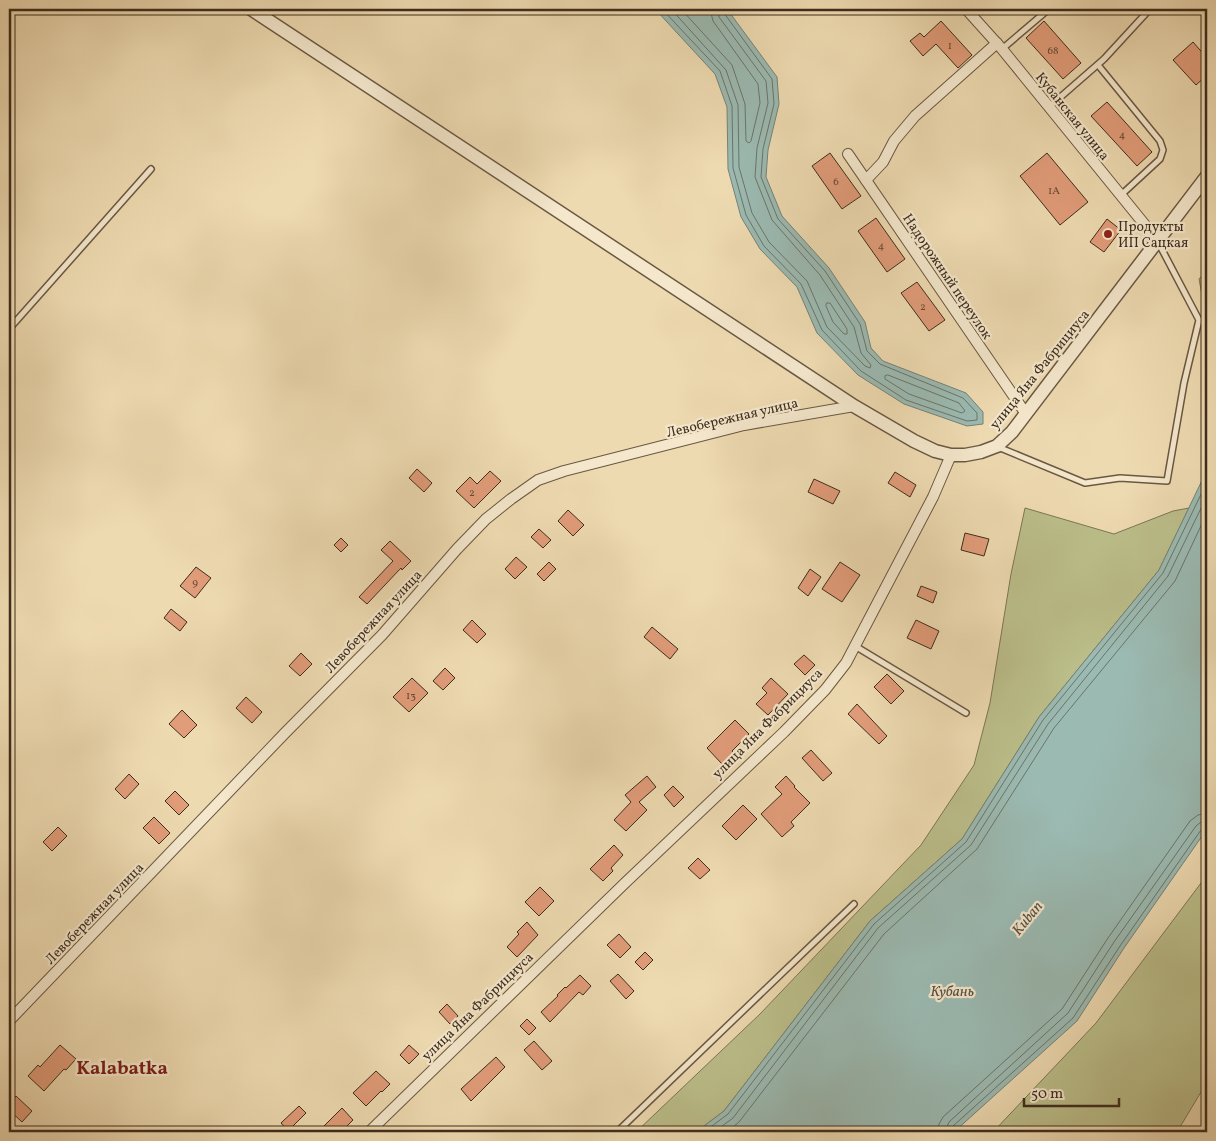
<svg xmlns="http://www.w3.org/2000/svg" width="1216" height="1141" font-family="Vollkorn,serif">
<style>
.green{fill:#bbbe8a;stroke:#7c7654}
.water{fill:#9bbab2;stroke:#768276}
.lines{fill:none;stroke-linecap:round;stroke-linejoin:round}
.shore{stroke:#6c7468;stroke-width:1}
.building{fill:#e19c79;stroke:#3e2d1d}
.service-casing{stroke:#6a5842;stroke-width:8}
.minor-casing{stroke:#6a5842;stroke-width:12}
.tertiary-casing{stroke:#6a5842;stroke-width:15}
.service{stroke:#f4e7cc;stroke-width:5}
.minor{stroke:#f4e7cc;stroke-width:10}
.tertiary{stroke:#f4e7cc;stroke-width:12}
.poi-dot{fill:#8f2418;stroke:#f4e7cc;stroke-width:2}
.labels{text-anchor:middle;stroke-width:4.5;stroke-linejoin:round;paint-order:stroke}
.number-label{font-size:11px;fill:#674934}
.street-label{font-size:14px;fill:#3e2d1d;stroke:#f4e7cc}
.poi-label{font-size:14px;fill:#3e2d1d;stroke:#f4e7cc;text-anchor:start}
.water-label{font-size:15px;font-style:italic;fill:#555042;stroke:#f4e7cc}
.district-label{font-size:19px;font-weight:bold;fill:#7a1f14;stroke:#f4e7cc}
</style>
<rect width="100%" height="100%" fill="#eedab1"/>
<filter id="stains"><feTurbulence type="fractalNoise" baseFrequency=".004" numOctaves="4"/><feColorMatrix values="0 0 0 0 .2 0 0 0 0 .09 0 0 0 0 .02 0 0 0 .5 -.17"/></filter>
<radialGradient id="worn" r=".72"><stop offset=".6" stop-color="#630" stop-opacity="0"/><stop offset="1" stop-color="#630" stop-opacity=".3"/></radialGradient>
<g class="green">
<polygon points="1207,270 1207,296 1202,295 1199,279"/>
<polygon points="1025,508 1114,534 1173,511 1189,508 1159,570 1039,717 962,839 870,921 724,1111 696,1132 636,1132 760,1014 921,845 974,765 990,703 1011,574"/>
<polygon points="1207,875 1207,1082 1177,1132 993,1132 1096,1023"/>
</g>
<g class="water">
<polygon points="655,9 727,9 777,77 779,104 768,150 766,177 782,216 829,268 865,322 871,348 883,361 966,393 983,412 983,424 967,426 904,404 858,375 817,333 797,287 760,249 741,217 728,169 727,107 715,74"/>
<polygon points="1207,470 1207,829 1124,948 1077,1021 954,1132 696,1132 724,1111 870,921 962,839 1039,717 1159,570"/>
</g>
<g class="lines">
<g class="shore">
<polyline points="662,9 720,71 732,106 733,168 746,215 764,246 801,284 822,330 861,371 906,400 967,421 977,420 977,413 963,398 880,364 867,351 860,324 825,271 778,219 761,177 763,149 774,104 772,79 724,13 724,9"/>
<polyline points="671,9 726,70 738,105 739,167 752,213 769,242 807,281 827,327 865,366 870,368 871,365 861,353 854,327 820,275 772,220 755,177 757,148 768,103 766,81 719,17 717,9"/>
<polyline points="681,9 732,65 745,104 746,141 749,143 751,141 760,103 758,84 713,21 710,9"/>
<polygon points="827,303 830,303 847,329 847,334 844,334 833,322 826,306"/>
<polygon points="888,375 959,403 965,411 962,413 909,394 885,379 885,376"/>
<polyline points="704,1132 728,1114 874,924 966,842 1043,720 1163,573 1207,482"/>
<polyline points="714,1132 733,1118 878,928 971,845 1048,724 1168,576 1207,496"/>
<polyline points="727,1132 739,1122 884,934 977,849 1054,728 1175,581 1207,513"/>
<polyline points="938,1132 939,1124 943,1117 1062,1009 1108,938 1190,821 1198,815 1207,813"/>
<polyline points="945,1132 949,1122 1068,1013 1114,942 1196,826 1201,822 1207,821"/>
<polyline points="951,1132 953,1126 1073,1018 1120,946 1201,830 1207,827"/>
</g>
</g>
<g class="building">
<polygon points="941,21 972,55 958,68 936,44 923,56 910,41 920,33 924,37"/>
<polygon points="1044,21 1081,63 1063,79 1026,38"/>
<polygon points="1193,42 1207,58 1207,75 1196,85 1173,60"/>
<polygon points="1107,102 1152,152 1137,166 1091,116"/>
<polygon points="830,153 861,196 842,209 812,166"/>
<polygon points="1047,153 1088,202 1060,225 1020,176"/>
<polygon points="876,218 905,259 887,272 858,231"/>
<polygon points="1107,219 1121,230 1104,252 1090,242"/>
<polygon points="917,282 945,320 929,331 901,293"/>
<polygon points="417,469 432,483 424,492 409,478"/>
<polygon points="490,471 501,481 474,508 456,491 470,477 477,484"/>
<polygon points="895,472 916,485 910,497 888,483"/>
<polygon points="814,479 840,491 833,504 808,492"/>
<polygon points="568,510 584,525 573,536 558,521"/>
<polygon points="539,529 551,540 543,548 531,537"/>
<polygon points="965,533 989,539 984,556 961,550"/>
<polygon points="341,538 348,545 341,552 334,545"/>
<polygon points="390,541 411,561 402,570 401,568 367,604 359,597 393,561 381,550"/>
<polygon points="516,557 527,567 515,579 505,569"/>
<polygon points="549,562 556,569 544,581 537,574"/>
<polygon points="840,562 860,575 842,602 822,589"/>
<polygon points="196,567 211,578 195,598 180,586"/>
<polygon points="810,569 821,577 808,596 798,588"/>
<polygon points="921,586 937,592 933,603 917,596"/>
<polygon points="171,609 187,622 180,631 164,618"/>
<polygon points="472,620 486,634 477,643 463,630"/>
<polygon points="916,620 939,631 931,649 907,638"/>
<polygon points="652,627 678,649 670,659 644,637"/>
<polygon points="301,653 312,664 300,676 289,666"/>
<polygon points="804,655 815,665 805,675 794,664"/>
<polygon points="445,668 455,678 443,690 433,681"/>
<polygon points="887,674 904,691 891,704 874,687"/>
<polygon points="412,678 428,693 409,712 393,697"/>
<polygon points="771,678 788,694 768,715 756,704 767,693 762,688"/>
<polygon points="246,697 262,712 252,723 236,708"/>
<polygon points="857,704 887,736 879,744 848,714"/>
<polygon points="182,710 197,725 184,738 169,724"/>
<polygon points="735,720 749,734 732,751 734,753 722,764 707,748"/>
<polygon points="811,750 832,773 823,781 802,758"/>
<polygon points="129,774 139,784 125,799 115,789"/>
<polygon points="647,776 656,787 639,802 647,810 626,831 614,820 631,802 625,795"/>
<polygon points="786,776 795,786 794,787 810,803 791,822 794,826 782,837 761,814 782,794 775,787"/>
<polygon points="673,786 684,797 674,807 664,795"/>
<polygon points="175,791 189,805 179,815 165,801"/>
<polygon points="743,805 757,819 736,840 722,826"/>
<polygon points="154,817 170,833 159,844 143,828"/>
<polygon points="58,827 67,836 52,851 43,842"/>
<polygon points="614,845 623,855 611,868 613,871 603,881 590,869"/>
<polygon points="698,858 710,870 700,879 688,868"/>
<polygon points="540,887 554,901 539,916 525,902"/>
<polygon points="527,922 538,935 517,957 507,947 519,934 517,932"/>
<polygon points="619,934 631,947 620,958 607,945"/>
<polygon points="645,952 653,960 643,970 635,962"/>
<polygon points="618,974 634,991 626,999 610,981"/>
<polygon points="580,975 591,986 583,995 579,992 550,1022 541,1012 558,996 557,995 565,987 566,988"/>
<polygon points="447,1004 458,1016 450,1024 439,1012"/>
<polygon points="527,1019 536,1028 529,1035 520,1026"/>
<polygon points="534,1041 552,1061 542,1070 524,1050"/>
<polygon points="60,1045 76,1059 66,1070 64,1069 44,1091 28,1076 38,1065 40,1067"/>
<polygon points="409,1045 419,1054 409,1064 400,1055"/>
<polygon points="496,1057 505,1067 471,1101 461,1089"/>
<polygon points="376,1071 390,1084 382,1092 381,1091 366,1106 353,1093"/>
<polygon points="16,1096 32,1111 22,1122 9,1110 9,1105"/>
<polygon points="299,1106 306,1113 288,1131 281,1123"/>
<polygon points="342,1108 353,1120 341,1132 318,1132"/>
</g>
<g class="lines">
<defs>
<g id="service">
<polyline points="1002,49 1049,9"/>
<polyline points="1098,65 1160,141 1163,150 1160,159 1121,195"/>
<polyline points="1049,107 1104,59 1150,9"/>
<polyline points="9,329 151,169"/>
<polyline points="998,447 1085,483 1120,478 1167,481 1184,383 1199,320 1158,242"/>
<polyline points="855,646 966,713"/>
<polyline points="617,1132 854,904"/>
</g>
<g id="minor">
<polyline points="966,9 1002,49 1158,241"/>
<polyline points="848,154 1026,414"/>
<polyline points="866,180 883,162 894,141 915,116 997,43"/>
<polyline points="9,1021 285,733 382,635 457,549 486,519 511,499 538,480 564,471 744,425 854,406"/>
<polyline points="369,1132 625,883 784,732 825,690 846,663 933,497 951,455"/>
</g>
<polyline id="tertiary" points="251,9 854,406 914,441 935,451 951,455 965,455 981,452 997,446 1012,432 1207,176"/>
</defs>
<use href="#service" class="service-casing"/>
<use href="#minor" class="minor-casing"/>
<use href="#tertiary" class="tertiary-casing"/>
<use href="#service" class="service"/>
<use href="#minor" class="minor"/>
<use href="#tertiary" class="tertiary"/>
</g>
<circle class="poi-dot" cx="1108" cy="234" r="5"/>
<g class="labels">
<g class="number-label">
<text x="950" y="49">1</text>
<text x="1053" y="54">68</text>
<text x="1122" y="138">4</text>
<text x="836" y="185">6</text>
<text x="1054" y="194">1А</text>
<text x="881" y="249">4</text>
<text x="923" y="310">2</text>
<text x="472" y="496">2</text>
<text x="195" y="586">9</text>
<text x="411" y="699">13</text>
</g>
<g class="street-label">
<text transform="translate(1073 116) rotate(51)" y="5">Кубанская улица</text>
<text transform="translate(948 276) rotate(56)" y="5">Надорожный переулок</text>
<text transform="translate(1039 369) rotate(-51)" y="5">улица Яна Фабрициуса</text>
<text transform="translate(732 417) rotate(-13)" y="5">Левобережная улица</text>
<text transform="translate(373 621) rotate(-47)" y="5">Левобережная улица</text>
<text transform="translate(767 723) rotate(-45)" y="5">улица Яна Фабрициуса</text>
<text transform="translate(94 913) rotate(-46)" y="5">Левобережная улица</text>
<text transform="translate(477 1006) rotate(-44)" y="5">улица Яна Фабрициуса</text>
</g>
<g class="poi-label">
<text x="1118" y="231">Продукты<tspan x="1118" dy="16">ИП Сацкая</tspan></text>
</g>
<g class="water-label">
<text transform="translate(1027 918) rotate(-51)" y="5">Kuban</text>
<text x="952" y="996">Кубань</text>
</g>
<g class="district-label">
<text x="122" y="1074">Kalabatka</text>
</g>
</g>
<rect width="1216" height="1141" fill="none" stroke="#eedab1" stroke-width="30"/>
<rect x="10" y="10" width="1196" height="1121" fill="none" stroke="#3e2d1d" stroke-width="2.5"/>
<rect x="15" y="15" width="1186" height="1111" fill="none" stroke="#3e2d1d"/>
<path d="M1024 1098v8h95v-8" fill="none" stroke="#3e2d1d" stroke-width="2.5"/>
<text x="1031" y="1098" font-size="15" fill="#3e2d1d" stroke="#f4e7cc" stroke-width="4" paint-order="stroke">50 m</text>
<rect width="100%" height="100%" filter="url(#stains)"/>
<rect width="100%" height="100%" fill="url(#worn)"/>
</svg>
